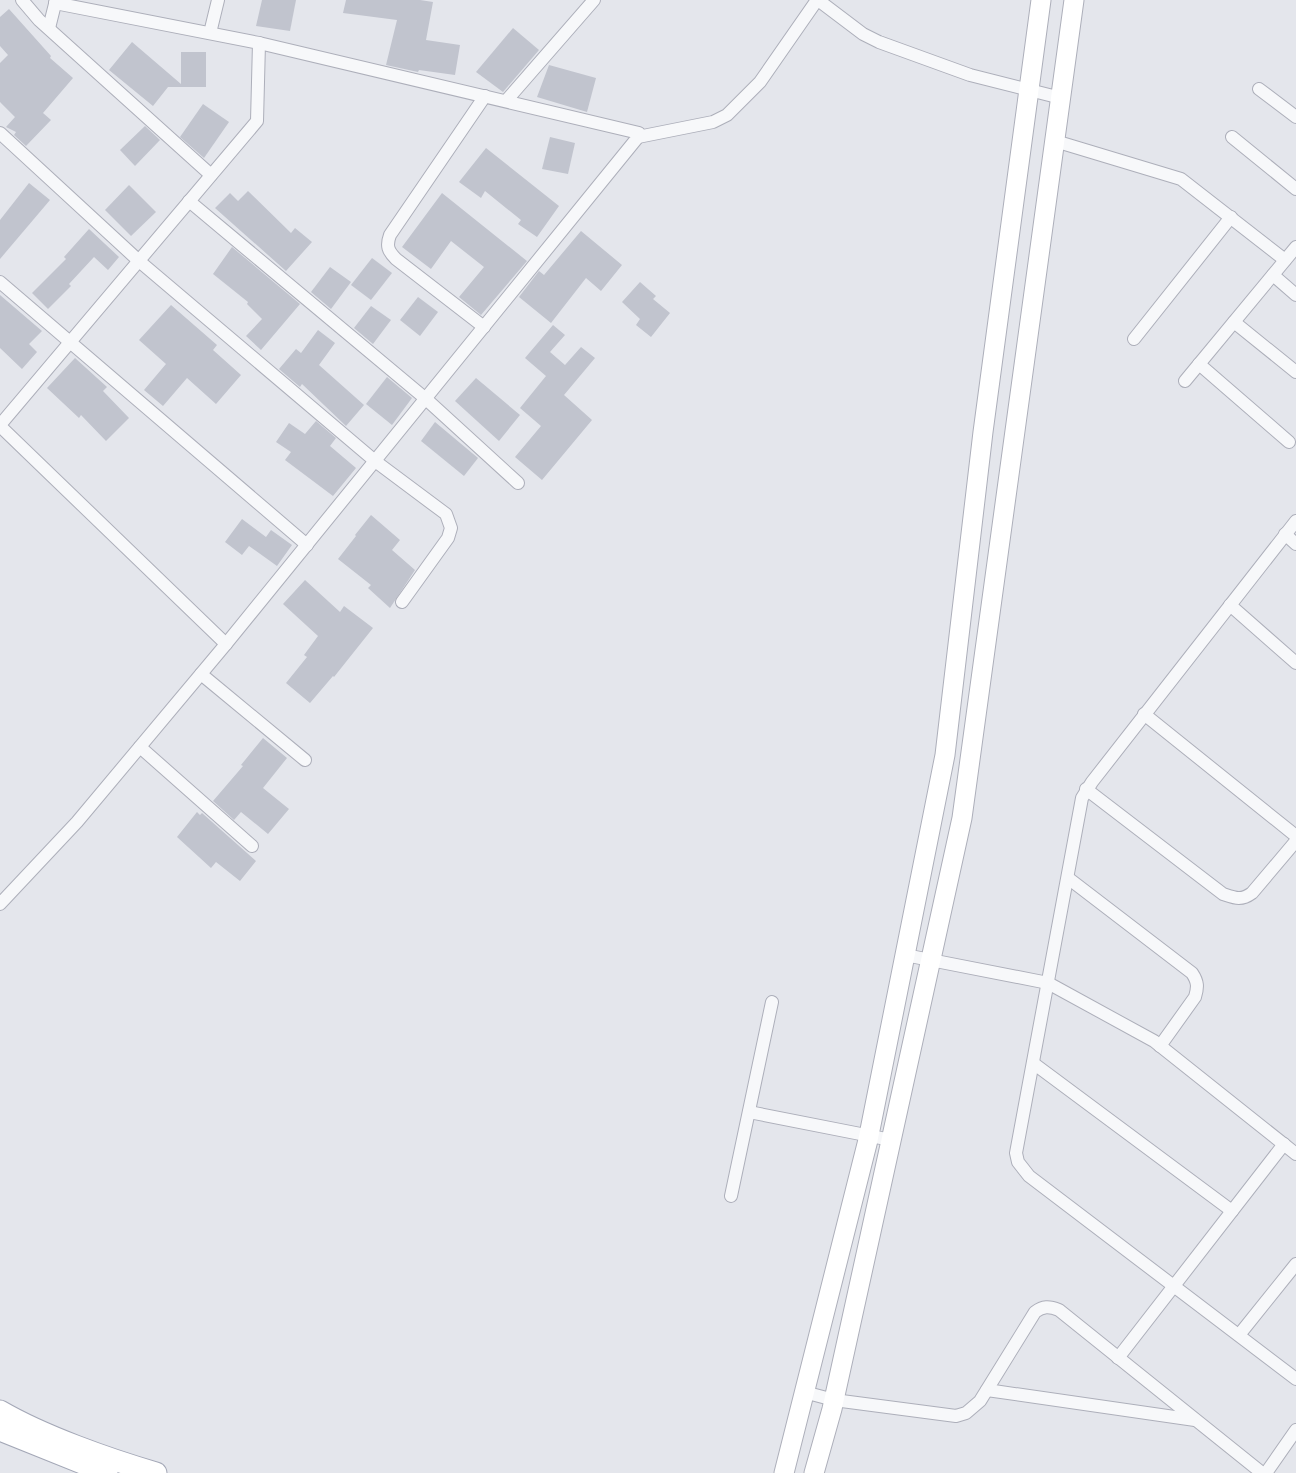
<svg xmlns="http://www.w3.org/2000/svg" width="1296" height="1473" font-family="Overpass,sans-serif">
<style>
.building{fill:#c1c4ce}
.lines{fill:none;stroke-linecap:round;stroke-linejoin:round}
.street-casing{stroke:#adafba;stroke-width:14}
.secondary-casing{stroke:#adafba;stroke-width:21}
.primary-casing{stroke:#a4a8b7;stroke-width:23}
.street{stroke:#f7f8fa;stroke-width:12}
.secondary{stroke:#fff;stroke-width:19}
.primary{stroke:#fff;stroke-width:21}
</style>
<rect width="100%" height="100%" fill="#e4e6ec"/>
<g class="building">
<polygon points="262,0 296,0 290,31 256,26"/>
<polygon points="346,0 420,0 433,2 426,40 460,45 455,75 419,70 418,72 386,65 397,20 343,13"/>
<polygon points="9,9 51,56 50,58 73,78 43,113 51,120 26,146 14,135 16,132 6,127 15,117 0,102 0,63 8,55 0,46 0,17"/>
<polygon points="513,28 539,50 503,92 476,72"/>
<polygon points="132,42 181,84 181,52 206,52 206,87 168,87 153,106 109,70"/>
<polygon points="549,65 596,78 587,112 537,97"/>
<polygon points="203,104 229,122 204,158 180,137"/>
<polygon points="145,126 160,140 135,166 120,150"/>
<polygon points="550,137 575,143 568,174 542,169"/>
<polygon points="486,148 559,206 537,237 518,224 521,220 485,191 481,198 459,182"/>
<polygon points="29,183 50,200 0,259 0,220"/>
<polygon points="129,185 156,212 131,236 105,210"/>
<polygon points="248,191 291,233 295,228 312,242 286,271 215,208 230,193 238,201"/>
<polygon points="442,193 527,261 481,315 459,297 484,267 451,241 431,269 402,247"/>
<polygon points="89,229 119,257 108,270 94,257 69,284 71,286 48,309 32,293 66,259 64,257"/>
<polygon points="581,231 622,265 601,291 586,278 551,323 519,297 539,271 544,275"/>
<polygon points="232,247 300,304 261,350 246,336 262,319 247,304 248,302 213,274"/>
<polygon points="372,258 392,273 371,300 351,285"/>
<polygon points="330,267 351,282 331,309 311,292"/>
<polygon points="640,282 656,296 653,299 670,313 651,337 636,325 640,319 622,302"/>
<polygon points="0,295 42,331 29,344 37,352 22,369 0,348"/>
<polygon points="418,297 438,312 420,336 400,320"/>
<polygon points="171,305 217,345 213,350 241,375 216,404 187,378 163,406 144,390 166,364 139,340"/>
<polygon points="371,306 391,320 373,344 354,328"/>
<polygon points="553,325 565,335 550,352 565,365 581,347 595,358 564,395 592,420 542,480 515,457 541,426 520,408 546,376 525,358"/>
<polygon points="318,330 335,343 319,365 364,405 346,426 302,384 300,387 279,369 296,349 301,353"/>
<polygon points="75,358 107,387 103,391 129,418 106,441 81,415 79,418 47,388"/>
<polygon points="387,377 412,398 392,425 366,404"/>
<polygon points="476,378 520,415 499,441 455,401"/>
<polygon points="316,421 336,438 330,446 356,468 333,496 285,460 291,452 276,442 289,423 305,434"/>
<polygon points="435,422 478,458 464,476 421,441"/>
<polygon points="371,515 400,540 392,550 415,570 390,608 368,588 371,585 338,559 356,536 355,535"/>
<polygon points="242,519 266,537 271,530 292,545 277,566 249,546 242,555 225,542"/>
<polygon points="305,580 340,612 344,606 373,628 334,677 333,676 310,703 286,683 307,657 304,655 318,636 283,604"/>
<polygon points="263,738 287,758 263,788 289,809 268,834 241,812 234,820 213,801 243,766 241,765"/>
<polygon points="197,812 200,815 202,813 256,861 240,881 216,862 211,868 177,837"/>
</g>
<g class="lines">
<defs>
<g id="street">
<polyline points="22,0 39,20 211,175"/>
<polyline points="818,0 863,34 879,42 970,75 1061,98"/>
<polyline points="49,28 56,0"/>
<polyline points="210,33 218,0"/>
<polyline points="1259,89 1296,117"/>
<polyline points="506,101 594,0"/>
<polyline points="0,133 139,261 375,461 446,514 451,528 448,538 402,602"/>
<polyline points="638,137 713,122 727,115 760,82 817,0"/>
<polyline points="1232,137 1296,189"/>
<polyline points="1055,141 1181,179 1285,260"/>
<polyline points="189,201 426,399 518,483"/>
<polyline points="1273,275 1296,295"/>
<polyline points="0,282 307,545"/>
<polyline points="1234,322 1296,372"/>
<path d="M484,327L396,259C388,251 386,246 390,235L485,96"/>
<polyline points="1134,339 1231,217"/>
<polyline points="1199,364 1289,442"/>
<polyline points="1185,381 1296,247"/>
<polyline points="0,425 257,121 259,43 55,3"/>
<polyline points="0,426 226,644"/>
<polyline points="1296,521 1092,782 1082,798 1016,1153 1018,1162 1029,1176 1296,1379"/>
<polyline points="1285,534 1296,544"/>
<polyline points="1230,605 1296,663"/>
<polyline points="201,674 305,760"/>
<polyline points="1144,714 1296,836"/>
<polyline points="140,747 252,846"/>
<path d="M1086,789L1223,894C1235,898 1241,901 1252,893L1296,841"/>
<path d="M1068,878L1192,973C1198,982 1198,987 1195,997L1160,1046"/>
<polyline points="0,904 77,822 226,644 638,137 639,133 259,43"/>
<polyline points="905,955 1048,983 1154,1041 1296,1154"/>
<polyline points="1033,1063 1232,1211"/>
<polyline points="749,1112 891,1140"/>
<polyline points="731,1196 772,1002"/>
<polyline points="1239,1335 1296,1264"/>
<polyline points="1118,1358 1284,1144"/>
<polyline points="987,1390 1195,1420"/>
<path d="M804,1392L834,1400L956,1416L966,1413L980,1401L1035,1312C1043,1306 1049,1306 1059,1310L1262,1473"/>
<polyline points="1266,1473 1296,1430"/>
</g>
<g id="secondary">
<polyline points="784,1473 868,1140 945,755 983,432 1041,0"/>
<polyline points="814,1473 832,1409 962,818 1074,0"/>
</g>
<g id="primary">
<path d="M0,1411C43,1436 108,1459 156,1473"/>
<polyline points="0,1430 107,1473"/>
</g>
</defs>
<use href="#street" class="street-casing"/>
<use href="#secondary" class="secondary-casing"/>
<use href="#primary" class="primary-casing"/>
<use href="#street" class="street"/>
<use href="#secondary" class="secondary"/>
<use href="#primary" class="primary"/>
</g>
</svg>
